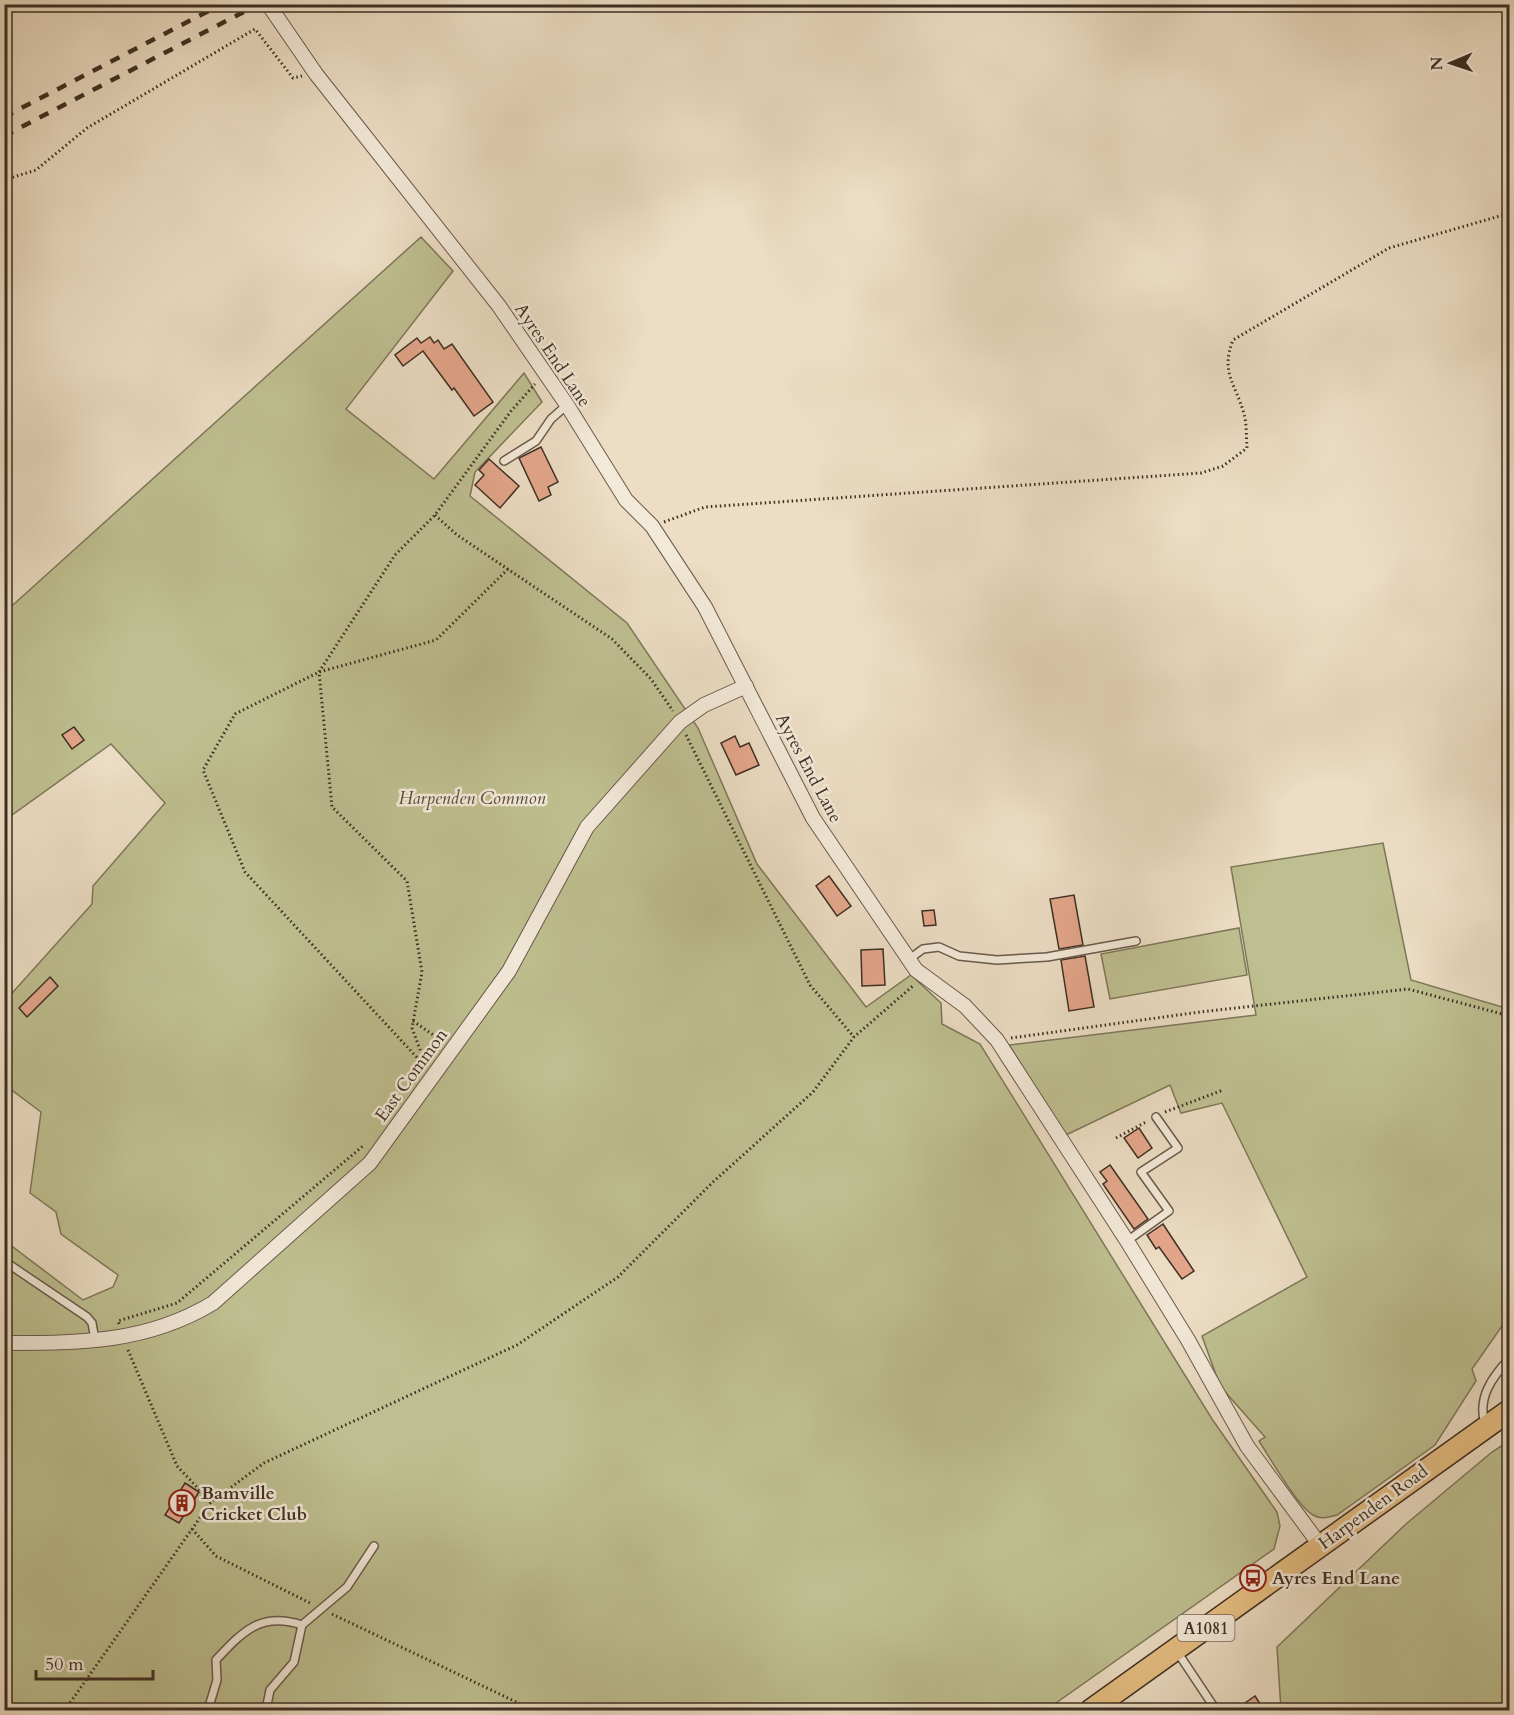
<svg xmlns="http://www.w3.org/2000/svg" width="1514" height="1715" font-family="Cardo,serif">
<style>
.green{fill:#bebf90;stroke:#7e775a;stroke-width:1.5}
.building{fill:#e4a68b;stroke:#3d2f23;stroke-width:1.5}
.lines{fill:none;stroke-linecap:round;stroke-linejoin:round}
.lane-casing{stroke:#695a4b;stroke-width:10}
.street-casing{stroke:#695a4b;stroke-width:16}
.primary-casing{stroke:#3d2f23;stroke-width:24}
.path{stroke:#3d2f23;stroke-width:3;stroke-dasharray:1.5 3;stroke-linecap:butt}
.lane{stroke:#f3e9d9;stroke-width:7}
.street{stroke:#f3e9d9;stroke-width:14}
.primary{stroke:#e6be82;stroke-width:21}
.rail{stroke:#3d2f23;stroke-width:4.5;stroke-dasharray:10 10;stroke-linecap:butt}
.labels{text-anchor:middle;stroke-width:5;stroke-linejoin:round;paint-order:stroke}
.shield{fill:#f3e9d9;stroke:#74675a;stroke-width:1.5}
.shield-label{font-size:16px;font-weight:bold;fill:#3d2f23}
.street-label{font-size:18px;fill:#3d2f23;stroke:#f3e9d9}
.park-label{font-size:18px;font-style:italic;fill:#574c39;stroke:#f3e9d9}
.poi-label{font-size:18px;font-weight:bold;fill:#3d2f23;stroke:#f3e9d9;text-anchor:start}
</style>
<rect width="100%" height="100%" fill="#ecddc4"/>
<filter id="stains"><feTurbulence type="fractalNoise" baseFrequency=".00333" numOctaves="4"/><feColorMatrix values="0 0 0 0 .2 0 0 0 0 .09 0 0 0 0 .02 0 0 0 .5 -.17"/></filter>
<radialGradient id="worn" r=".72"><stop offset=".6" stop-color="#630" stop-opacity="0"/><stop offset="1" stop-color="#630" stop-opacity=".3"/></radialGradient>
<g class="green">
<polygon points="421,237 453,271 346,409 434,479 524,373 542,402 475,472 470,496 627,623 698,728 757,864 866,1007 911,975 941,1003 942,1024 980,1044 1212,1419 1277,1512 1280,1526 1274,1549 1046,1710 5,1710 5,1241 83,1300 113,1287 118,1275 61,1234 56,1212 30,1193 41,1112 5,1085 5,1001 92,904 93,886 165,803 111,744 5,820 4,613"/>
<path d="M1383,843L1411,980L1509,1009V1316L1472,1369L1476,1381L1435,1445L1337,1515C1329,1517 1321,1520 1313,1515C1298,1507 1270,1458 1259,1441L1265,1437L1220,1386L1202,1336L1307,1277L1222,1103L1181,1113L1170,1085L1066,1135L1009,1045L1256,1015L1231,867Z"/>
<polygon points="1239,928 1247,975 1110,999 1101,954"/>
<polygon points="1509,1441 1509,1710 1281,1710 1277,1647 1406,1524 1492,1452"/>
</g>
<g class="building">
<polygon points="430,337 434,343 438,340 444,349 452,344 493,402 474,416 454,388 452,390 423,351 403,366 395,355 417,338 421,343"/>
<polygon points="541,447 558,482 548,487 551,495 539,501 519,458"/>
<polygon points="489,459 519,486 500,508 475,485 484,475 479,470"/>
<polygon points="74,727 84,740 72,749 62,735"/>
<polygon points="735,736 740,747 749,743 759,765 736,775 721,743"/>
<polygon points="829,876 851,906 837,916 816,886"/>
<polygon points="1074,895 1083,945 1059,949 1050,899"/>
<polygon points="934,910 936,925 924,926 922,911"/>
<polygon points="883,949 885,985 862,986 861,950"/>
<polygon points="1085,956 1094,1007 1069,1011 1061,960"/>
<polygon points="50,977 58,986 27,1017 19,1008"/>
<polygon points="1139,1128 1152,1148 1138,1158 1124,1138"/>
<polygon points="1110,1165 1148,1219 1134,1229 1103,1184 1107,1181 1100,1172"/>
<polygon points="1163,1224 1194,1271 1182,1279 1159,1247 1156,1249 1147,1235"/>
<polygon points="185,1483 199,1492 179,1523 165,1515"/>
<polygon points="1255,1696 1264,1710 1235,1710"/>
</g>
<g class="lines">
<defs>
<g id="lane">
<polyline points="504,461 536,441 551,419 567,405"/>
<polyline points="908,960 923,949 939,947 959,956 997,960 1047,957 1136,941"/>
<polyline points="1127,1241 1169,1211 1141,1172 1178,1148 1156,1117"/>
<polyline points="4,1261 87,1317 92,1323 95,1340"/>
<path d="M1485,1424C1477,1398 1492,1377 1510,1358"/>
<polyline points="1178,1653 1216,1710"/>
<path d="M208,1710L217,1680L216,1660C242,1632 261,1611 302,1625"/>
<polyline points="266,1710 270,1690 294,1662 302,1625 347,1587 374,1546"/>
</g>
<g id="street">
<polyline points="268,4 316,74 499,306 567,405 626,500 652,526 705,607 813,818 916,970 965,1006 997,1040 1127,1241 1188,1340 1247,1446 1320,1545"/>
<path d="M4,1343C80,1343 147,1343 213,1303L370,1163L509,971L587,827L680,722L704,705L746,686"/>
</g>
<polyline id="primary" points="1091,1710 1510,1410"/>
</defs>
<use href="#lane" class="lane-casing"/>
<use href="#street" class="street-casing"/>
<use href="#primary" class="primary-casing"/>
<g class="path">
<polyline points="4,180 36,170 87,128 255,29 293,78 302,76"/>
<polyline points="435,515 457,535 612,639 651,679 673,711"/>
<path d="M664,522L705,507L1201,473L1223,466L1247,448C1246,437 1247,424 1244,414C1236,384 1220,373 1233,340L1389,248L1510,213"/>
<polyline points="686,735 810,985 854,1037"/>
<polyline points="413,1021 442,1041"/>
<polyline points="1011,1038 1200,1012 1408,989 1510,1016"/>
<polyline points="425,1063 412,1028 422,972 407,881 332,807 319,672 395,555 435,515 511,411 535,384"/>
<polyline points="423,1064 245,872 203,770 235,714 319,672 436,640 508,569"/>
<polyline points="1165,1112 1223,1090"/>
<polyline points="1116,1138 1146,1122"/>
<polyline points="119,1324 118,1321 177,1303 363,1146"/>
<polyline points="128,1350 177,1466 211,1502"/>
<polyline points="192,1529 216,1556 312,1604"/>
<polyline points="332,1614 533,1710"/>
<polyline points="65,1710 211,1502 264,1463 517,1345 618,1277 713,1182 813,1092 854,1037 914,985"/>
</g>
<use href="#lane" class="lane"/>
<use href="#street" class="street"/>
<use href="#primary" class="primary"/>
<g class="rail">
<polyline points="4,117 222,4"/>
<polyline points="4,136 259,4"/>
</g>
</g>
<defs>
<symbol id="building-ring" viewBox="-11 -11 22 22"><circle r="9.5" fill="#f3e9d9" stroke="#8f2418" stroke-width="1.5"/><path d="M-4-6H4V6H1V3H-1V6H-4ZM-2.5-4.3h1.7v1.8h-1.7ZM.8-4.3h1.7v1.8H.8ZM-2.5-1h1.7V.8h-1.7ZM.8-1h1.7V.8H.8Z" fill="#8f2418"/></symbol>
<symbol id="bus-ring" viewBox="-11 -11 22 22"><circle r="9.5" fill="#f3e9d9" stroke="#8f2418" stroke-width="1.5"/><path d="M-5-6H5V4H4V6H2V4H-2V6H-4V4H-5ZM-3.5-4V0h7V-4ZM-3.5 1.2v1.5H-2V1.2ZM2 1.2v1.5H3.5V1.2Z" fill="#8f2418"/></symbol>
</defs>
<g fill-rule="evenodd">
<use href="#building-ring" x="167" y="1488" width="30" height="30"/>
<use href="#bus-ring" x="1238" y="1563" width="30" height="30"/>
</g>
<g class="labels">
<rect class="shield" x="1177.5" y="1615" width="57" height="26" rx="4.5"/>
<g class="shield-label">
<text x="1206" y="1634">A1081</text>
</g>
<g class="street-label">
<text transform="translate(553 355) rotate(56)" y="6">Ayres End Lane</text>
<text transform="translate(809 768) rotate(62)" y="6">Ayres End Lane</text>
<text transform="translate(411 1075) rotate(-54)" y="6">East Common</text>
<text transform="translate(1373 1507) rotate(-36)" y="6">Harpenden Road</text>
</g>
<g class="park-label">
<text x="472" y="804">Harpenden Common</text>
</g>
<g class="poi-label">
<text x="201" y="1499">Bamville<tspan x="201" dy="21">Cricket Club</tspan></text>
<text x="1272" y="1584">Ayres End Lane</text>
</g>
</g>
<rect width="1514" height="1715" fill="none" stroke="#ecddc4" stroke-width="24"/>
<rect x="6" y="6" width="1502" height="1703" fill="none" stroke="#3d2f23" stroke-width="3"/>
<rect x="12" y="12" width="1490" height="1691" fill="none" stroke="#3d2f23" stroke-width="1.5"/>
<g transform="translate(1451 63) rotate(268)" stroke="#f3e9d9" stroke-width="4.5" paint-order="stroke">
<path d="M0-4.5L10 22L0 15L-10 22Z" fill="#3d2f23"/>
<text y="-9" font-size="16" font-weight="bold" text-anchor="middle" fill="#3d2f23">N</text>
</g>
<path d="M36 1670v9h117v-9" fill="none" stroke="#3d2f23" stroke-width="3"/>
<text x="45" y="1670" font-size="18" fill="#3d2f23" stroke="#f3e9d9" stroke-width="4.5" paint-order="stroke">50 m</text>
<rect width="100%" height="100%" filter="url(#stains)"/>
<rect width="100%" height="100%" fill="url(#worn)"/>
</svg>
